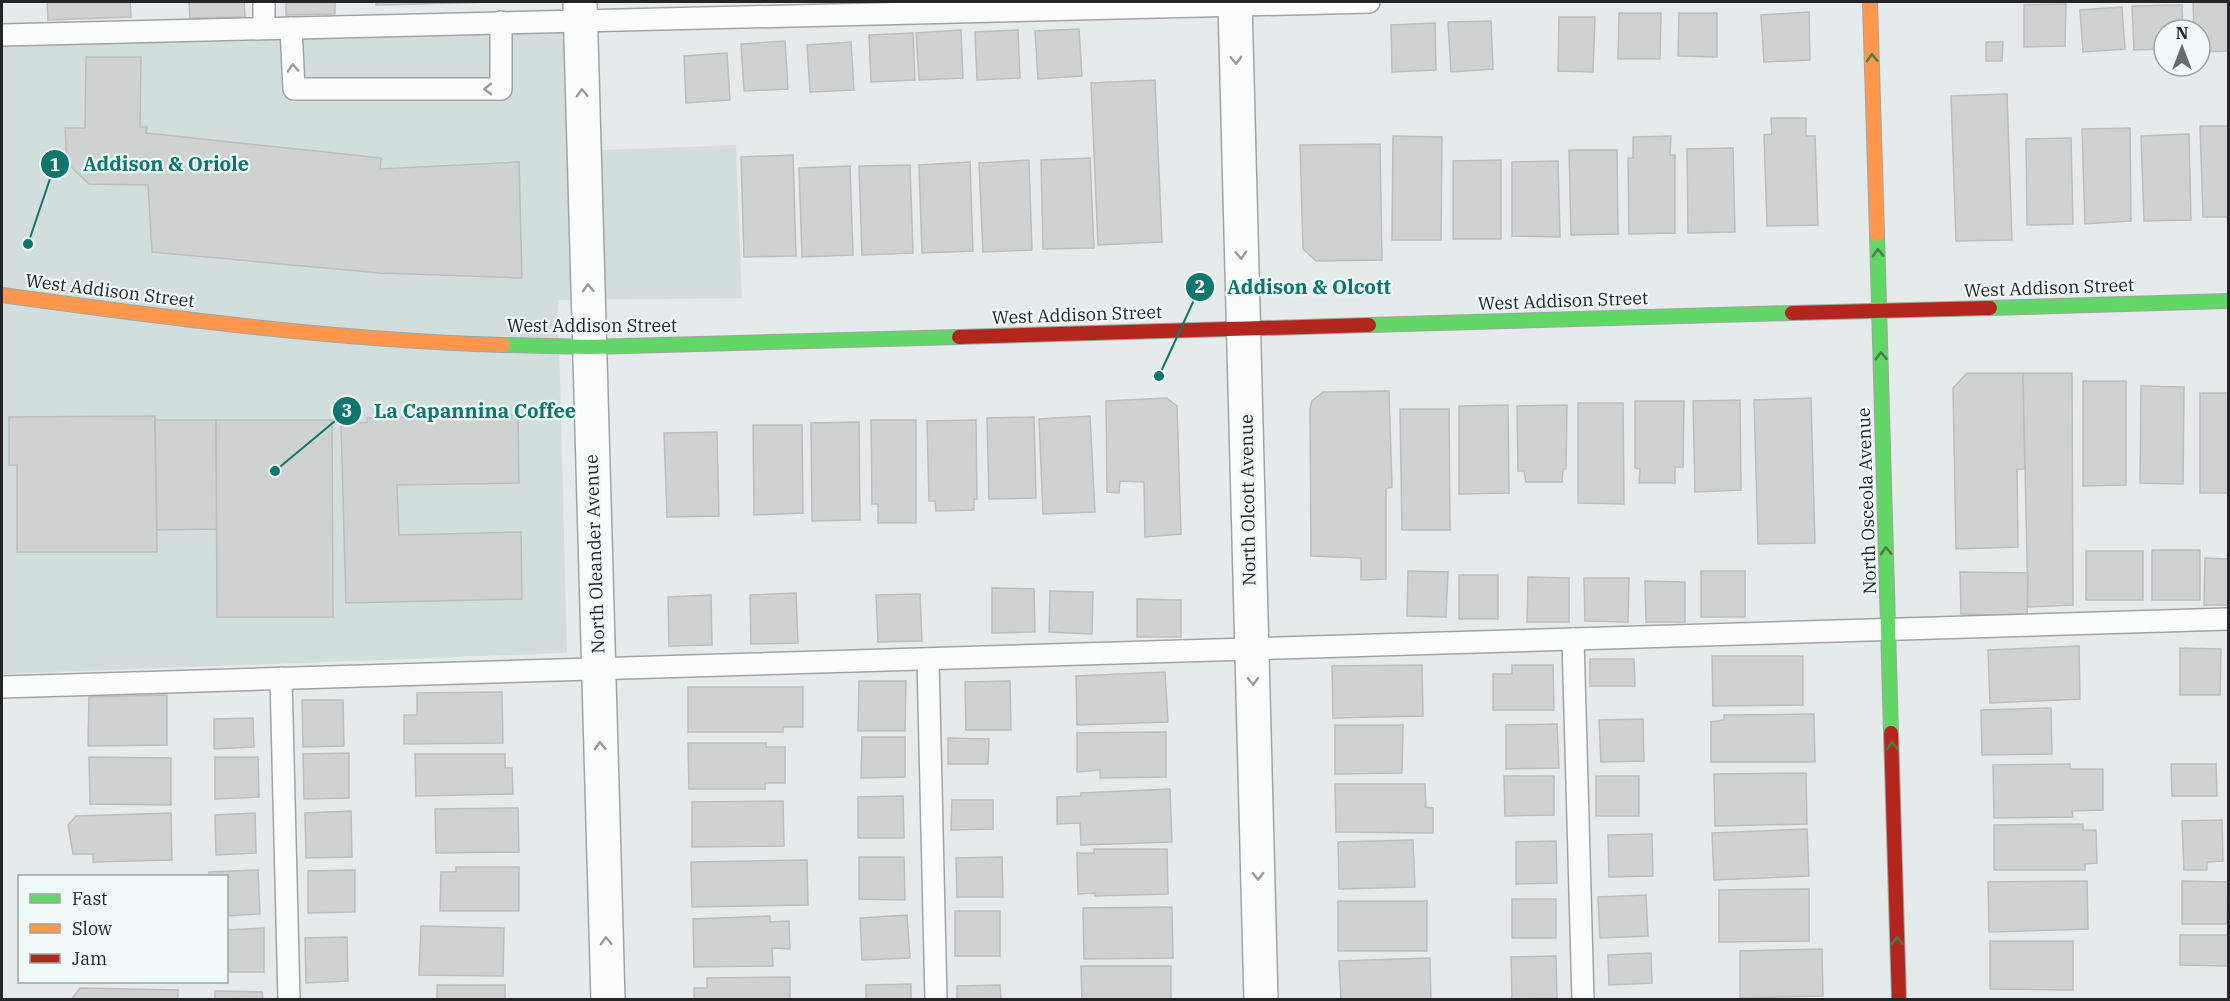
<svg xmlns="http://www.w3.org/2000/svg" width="2230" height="1001" font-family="'IBM Plex Serif',serif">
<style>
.built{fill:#d2dedb}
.building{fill:#ced2d1;stroke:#babebd;stroke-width:1.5}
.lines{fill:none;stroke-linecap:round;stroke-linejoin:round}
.lane-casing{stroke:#a0a5a4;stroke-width:24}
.street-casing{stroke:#a0a5a4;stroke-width:36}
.fast-casing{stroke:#a0a5a4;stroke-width:16}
.slow-casing{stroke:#a0a5a4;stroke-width:16}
.jam-casing{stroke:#a0a5a4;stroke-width:16}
.lane{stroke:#fbfcfc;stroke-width:21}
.street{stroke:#fbfcfc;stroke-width:33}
.fast{stroke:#63d668;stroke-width:14}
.slow{stroke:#ff974d;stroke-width:14}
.jam{stroke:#b3261e;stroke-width:14}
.oneway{stroke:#437e47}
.oneway2{stroke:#9a9c9c}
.labels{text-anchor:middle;stroke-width:4.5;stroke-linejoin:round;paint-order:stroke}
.street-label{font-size:18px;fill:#232626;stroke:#f0faf8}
.leader{fill:none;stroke:#0f766e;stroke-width:2}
.callout-dot{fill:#0f766e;stroke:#f0faf8;stroke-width:2}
.mark-label{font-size:18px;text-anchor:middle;font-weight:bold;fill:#fff}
.callout-label{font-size:20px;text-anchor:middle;font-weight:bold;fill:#0f766e;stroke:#f0faf8;stroke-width:4.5;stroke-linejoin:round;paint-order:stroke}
</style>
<rect width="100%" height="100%" fill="#e5ebea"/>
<polygon class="built" points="575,28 579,151 736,145 742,298 558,300 567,653 2,674 2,41"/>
<g class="building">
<polygon points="47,2 130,2 131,17 48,20"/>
<polygon points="189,2 244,2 245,17 190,18"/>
<polygon points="286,2 335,2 335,14 286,15"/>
<polygon points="376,2 488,2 382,5 376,5"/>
<polygon points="2193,2 2228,2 2228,51 2200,52 2200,30 2194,30"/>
<polygon points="2066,4 2065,46 2024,47 2024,5"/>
<polygon points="2182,5 2183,30 2164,30 2164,49 2134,50 2132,6"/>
<polygon points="2122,7 2125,49 2083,52 2080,10"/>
<polygon points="1809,12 1810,60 1764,62 1761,15"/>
<polygon points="1619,13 1661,13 1660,59 1618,59"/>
<polygon points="1679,13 1717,13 1717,57 1678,56"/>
<polygon points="1559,17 1595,17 1593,72 1558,71"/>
<polygon points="1491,21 1493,69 1451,72 1448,22"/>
<polygon points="1435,23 1436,70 1392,72 1391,25"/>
<polygon points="1079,29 1082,76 1038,79 1035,31"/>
<polygon points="961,30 963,78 919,80 916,33"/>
<polygon points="1018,30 1020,78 977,80 975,32"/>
<polygon points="913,33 915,80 871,82 869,35"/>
<polygon points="785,41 788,89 744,91 741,44"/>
<polygon points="851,42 854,90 810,92 807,45"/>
<polygon points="1986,42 2003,42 2002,61 1986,61"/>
<polygon points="727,53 730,100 686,103 684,56"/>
<polygon points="86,57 141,57 140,127 147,127 146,133 381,158 380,169 519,162 522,278 380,273 152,252 148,185 89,184 67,163 65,128 85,128"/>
<polygon points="1155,80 1162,242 1098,245 1091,83"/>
<polygon points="2007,94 2012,240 1956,241 1951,96"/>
<polygon points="1771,118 1806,118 1806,136 1815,136 1818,225 1767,226 1764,135 1772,134"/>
<polygon points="2200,126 2228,126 2228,217 2203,217"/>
<polygon points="2130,128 2131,221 2085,224 2082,129"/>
<polygon points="2189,134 2191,220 2144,221 2141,136"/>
<polygon points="1393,136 1442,137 1441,240 1392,240"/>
<polygon points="1671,136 1670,155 1675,155 1675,233 1629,234 1628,158 1633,158 1633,137"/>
<polygon points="2071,138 2073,224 2027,225 2026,139"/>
<polygon points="1380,144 1382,260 1316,261 1303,249 1300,145"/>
<polygon points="1733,148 1735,232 1688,233 1687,149"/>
<polygon points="1569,150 1617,150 1618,234 1571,235"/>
<polygon points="793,155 796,256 744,257 741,157"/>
<polygon points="1090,158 1094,248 1043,249 1041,160"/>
<polygon points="1029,160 1032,250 983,252 979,163"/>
<polygon points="1501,160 1501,239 1453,239 1453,161"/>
<polygon points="1558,161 1560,237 1512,236 1512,162"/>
<polygon points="970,162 973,251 922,253 919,165"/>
<polygon points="910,165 913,253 862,255 859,166"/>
<polygon points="850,166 853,255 802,257 799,168"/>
<polygon points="1967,373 2023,373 2025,469 2017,469 2018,547 1956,549 1953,388"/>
<polygon points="2023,373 2072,373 2073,605 2028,607"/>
<polygon points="2083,381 2126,381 2126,485 2083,486"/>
<polygon points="2141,386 2184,387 2183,484 2140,483"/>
<polygon points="1389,391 1392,487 1386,489 1386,579 1361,580 1361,558 1311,556 1310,408 1312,401 1323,392"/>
<rect x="2200" y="393" width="28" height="100"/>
<polygon points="1167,398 1177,406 1181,534 1145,537 1144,482 1120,481 1119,493 1107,492 1106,401"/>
<polygon points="1811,398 1815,543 1758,544 1754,400"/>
<polygon points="1740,400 1741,490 1695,492 1693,401"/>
<polygon points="1635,401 1684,401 1683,467 1675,467 1675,483 1639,483 1640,469 1635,468"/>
<polygon points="1578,403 1623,403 1624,504 1578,503"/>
<polygon points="1508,405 1509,493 1459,494 1459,406"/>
<polygon points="1567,405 1566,469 1563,469 1562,482 1526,482 1524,471 1518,471 1517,406"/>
<polygon points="1400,409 1449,409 1450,530 1402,530"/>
<polygon points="518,415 519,483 397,485 399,535 521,532 522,599 346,603 341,423 367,423 367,418"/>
<polygon points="155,416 157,552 17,552 17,465 9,465 9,417"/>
<polygon points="1090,416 1095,512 1043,514 1039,419"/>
<polygon points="1034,417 1036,498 989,499 987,418"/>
<polygon points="155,420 216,420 217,529 157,530"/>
<polygon points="216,420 332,420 333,617 217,617"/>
<polygon points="871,420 916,420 916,523 878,523 878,504 872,504"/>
<polygon points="976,420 977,499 974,499 974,510 936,511 935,501 929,501 927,421"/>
<polygon points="859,422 860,520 812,521 811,423"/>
<polygon points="753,425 802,425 803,513 754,515"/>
<polygon points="717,432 719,516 667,517 664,433"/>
<rect x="2152" y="550" width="48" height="50"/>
<rect x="2086" y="551" width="57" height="49"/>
<polygon points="2205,558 2228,559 2228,605 2204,605"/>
<polygon points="1408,571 1448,572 1446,617 1407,616"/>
<rect x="1701" y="571" width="44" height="46"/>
<polygon points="1960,572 2028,573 2027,616 1961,614"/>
<rect x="1459" y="575" width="39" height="44"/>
<polygon points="1528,577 1569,578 1569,622 1527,622"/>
<polygon points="1584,578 1629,578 1628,622 1585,621"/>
<polygon points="1645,581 1685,582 1685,622 1646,622"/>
<polygon points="992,588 1034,589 1035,632 992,633"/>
<polygon points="1050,591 1093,592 1092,634 1049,632"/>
<polygon points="796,593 798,643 751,644 750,595"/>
<polygon points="920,594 922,641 878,642 876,595"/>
<polygon points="711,595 712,645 669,646 668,597"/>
<polygon points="1137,599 1181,600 1181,637 1137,637"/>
<polygon points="2079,646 2080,699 1990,703 1988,650"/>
<polygon points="2180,648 2221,649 2220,695 2180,695"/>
<polygon points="1712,656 1803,656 1803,705 1713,706"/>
<polygon points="1590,659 1634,659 1635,686 1590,686"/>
<polygon points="1422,665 1423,716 1333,718 1332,666"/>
<polygon points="1512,665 1553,665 1554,710 1493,710 1493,674 1512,674"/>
<polygon points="1165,672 1168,722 1077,725 1076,676"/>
<polygon points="859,681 906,681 905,731 858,731"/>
<polygon points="1010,681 1011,730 966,730 965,682"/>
<polygon points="688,687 803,687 803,727 783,727 783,732 688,732"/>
<polygon points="502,692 503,743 404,744 404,715 417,715 417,693"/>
<polygon points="167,695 167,745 88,746 89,697"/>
<polygon points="302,700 343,700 344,746 303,747"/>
<polygon points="2051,708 2052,754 1982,755 1981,710"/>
<polygon points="1814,714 1815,762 1711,762 1711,722 1724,720 1724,715"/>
<polygon points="253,718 254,747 214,749 214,719"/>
<polygon points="1643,719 1644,761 1601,762 1599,720"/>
<polygon points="1557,724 1559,768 1506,769 1506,725"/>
<polygon points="1335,725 1403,725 1402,773 1335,774"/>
<polygon points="1166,732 1166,777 1100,778 1100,770 1077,772 1077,733"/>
<polygon points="862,737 905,737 905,777 861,778"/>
<polygon points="948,738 989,739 988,764 948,764"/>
<polygon points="688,743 766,743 766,747 785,747 785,783 765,783 765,789 689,789"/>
<polygon points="349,753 349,798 304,799 303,754"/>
<polygon points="415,754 505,754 505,768 512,768 513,794 416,796"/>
<polygon points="89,757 171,758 171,805 90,804"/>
<polygon points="215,757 258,757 259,797 215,799"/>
<polygon points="2070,764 2070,769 2103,769 2103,810 2072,811 2073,817 1994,818 1993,765"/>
<polygon points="2171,764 2216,764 2217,796 2172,796"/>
<polygon points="1806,773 1807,824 1715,826 1714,774"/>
<polygon points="1504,776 1554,776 1554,815 1505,816"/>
<rect x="1596" y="776" width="43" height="40"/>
<polygon points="1335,784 1425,784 1426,807 1433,808 1433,833 1336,832"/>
<polygon points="1170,789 1172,842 1081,845 1080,823 1057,824 1057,797 1081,796 1081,793"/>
<polygon points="903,796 904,838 858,838 858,797"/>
<polygon points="952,800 993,800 993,829 951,830"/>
<polygon points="783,801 784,846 692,847 692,802"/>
<polygon points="518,808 519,852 436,853 435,809"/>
<polygon points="351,811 352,857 306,858 305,813"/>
<polygon points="171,813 172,860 93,862 93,854 73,854 68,825 76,816"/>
<polygon points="255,813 256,853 216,855 215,815"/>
<polygon points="2222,820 2223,861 2207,862 2207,870 2184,870 2182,821"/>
<polygon points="2083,824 2083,830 2096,830 2097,863 2085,864 2085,870 1994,870 1994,825"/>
<polygon points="1807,829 1809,876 1714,880 1712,833"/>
<polygon points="1652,834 1653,876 1609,877 1608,835"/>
<polygon points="1413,840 1415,887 1339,889 1338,842"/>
<polygon points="1556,841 1557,883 1516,884 1516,842"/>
<polygon points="1094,849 1167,849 1168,894 1095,896 1095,893 1078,894 1077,853 1094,853"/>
<polygon points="859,857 904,857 905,900 859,899"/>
<polygon points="1002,857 1003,897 957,897 956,858"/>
<polygon points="807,860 808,905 692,907 691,862"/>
<polygon points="456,867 519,867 519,911 440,911 441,872 456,872"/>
<polygon points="258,870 260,914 226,916 226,876 209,876 209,872"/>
<polygon points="355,870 355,912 308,913 308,871"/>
<polygon points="2087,881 2088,929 1989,932 1988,882"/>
<polygon points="2182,881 2228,882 2227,924 2182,924"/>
<polygon points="1809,889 1809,941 1719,942 1719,890"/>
<polygon points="1646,895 1648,936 1600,938 1598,897"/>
<rect x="1512" y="899" width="44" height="39"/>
<rect x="1338" y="901" width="89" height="50"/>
<polygon points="1172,907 1173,958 1084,959 1083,908"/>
<rect x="955" y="911" width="45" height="45"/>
<polygon points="907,915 910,958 862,960 860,918"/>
<polygon points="770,916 770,922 789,921 790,949 772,948 773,966 694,967 693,919"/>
<polygon points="421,926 504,928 503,976 419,975"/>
<polygon points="264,928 264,972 226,972 226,930"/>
<polygon points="2180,935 2228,935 2228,966 2180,965"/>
<polygon points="347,937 348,981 306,983 305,938"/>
<polygon points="1990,941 2073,941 2073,990 1990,989"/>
<polygon points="1822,949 1823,996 1740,998 1740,951"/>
<polygon points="1651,953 1652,983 1609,985 1608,955"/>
<polygon points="1556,956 1557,998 1512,999 1511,957"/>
<polygon points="1430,958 1431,1000 1341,1000 1339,961"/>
<polygon points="1081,966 1171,966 1171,1000 1082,1000"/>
<polygon points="790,977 790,1000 694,1000 694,988 707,988 707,978"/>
<polygon points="911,984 911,1000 866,1000 866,985"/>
<rect x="437" y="985" width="68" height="15"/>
<polygon points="1000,985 1001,1000 957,1000 957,986"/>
<polygon points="80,988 178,990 178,1000 71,1000"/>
<polygon points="215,991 262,992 263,1000 215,1000"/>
</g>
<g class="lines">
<defs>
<g id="lane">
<polyline points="264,2 264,28"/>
<polyline points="291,28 294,89 501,89 501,22"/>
<polyline points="2,35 1369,2"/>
<polyline points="1573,639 1583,1000"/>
<polyline points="928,659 936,1000"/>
<polyline points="281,678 289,1000"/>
<polyline points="2,687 2228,619"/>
</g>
<g id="street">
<polyline points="580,2 608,1000"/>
<polyline points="1235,2 1261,1000"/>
</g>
<g id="fast">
<polyline points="1877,234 1891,733"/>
<polyline points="1990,308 2228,301"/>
<polyline points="1369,325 1792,313"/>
<polyline points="503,345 589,347 959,337"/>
</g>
<g id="slow">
<polyline points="1870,2 1877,234"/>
<path d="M2,295C168,318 335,340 503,345"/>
</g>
<g id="jam">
<polyline points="1792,313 1990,308"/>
<polyline points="959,337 1369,325"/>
<polyline points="1891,733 1899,1000"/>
</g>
</defs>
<use href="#lane" class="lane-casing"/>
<use href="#street" class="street-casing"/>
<use href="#fast" class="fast-casing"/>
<use href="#slow" class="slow-casing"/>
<use href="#jam" class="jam-casing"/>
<use href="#lane" class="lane"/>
<use href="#street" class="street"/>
<use href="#fast" class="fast"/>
<use href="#slow" class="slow"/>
<use href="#jam" class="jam"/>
</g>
<defs><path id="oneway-chevron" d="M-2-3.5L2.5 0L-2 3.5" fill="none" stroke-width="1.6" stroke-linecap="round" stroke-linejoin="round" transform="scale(1.5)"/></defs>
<g class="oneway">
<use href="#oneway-chevron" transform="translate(1872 58) rotate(-92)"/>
<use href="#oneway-chevron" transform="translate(1878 253) rotate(-92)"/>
<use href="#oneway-chevron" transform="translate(1881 356) rotate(-92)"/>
<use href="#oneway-chevron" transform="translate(1886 551) rotate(-92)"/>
<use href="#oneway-chevron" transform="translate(1892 746) rotate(-92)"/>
<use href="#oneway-chevron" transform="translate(1897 941) rotate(-92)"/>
</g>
<g class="oneway2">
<use href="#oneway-chevron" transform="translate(1236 60) rotate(88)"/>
<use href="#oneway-chevron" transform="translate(293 68) rotate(-92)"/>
<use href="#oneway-chevron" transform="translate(488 89) rotate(180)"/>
<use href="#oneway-chevron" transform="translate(582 93) rotate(-92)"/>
<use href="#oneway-chevron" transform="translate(1241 255) rotate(88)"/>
<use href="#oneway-chevron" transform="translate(588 288) rotate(-92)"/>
<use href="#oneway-chevron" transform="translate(1253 681) rotate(89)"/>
<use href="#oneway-chevron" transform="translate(600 746) rotate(-92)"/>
<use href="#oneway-chevron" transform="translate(1258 876) rotate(89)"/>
<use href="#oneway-chevron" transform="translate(606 941) rotate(-92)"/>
</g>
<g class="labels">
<g class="street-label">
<text transform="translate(2049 288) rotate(-2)" y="6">West Addison Street</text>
<text transform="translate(110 291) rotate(7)" y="6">West Addison Street</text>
<text transform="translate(1563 301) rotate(-2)" y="6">West Addison Street</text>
<text transform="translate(1077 315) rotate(-2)" y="6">West Addison Street</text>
<text x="592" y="332">West Addison Street</text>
<text transform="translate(1248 500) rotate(-91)" y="6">North Olcott Avenue</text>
<text transform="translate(1867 501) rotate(-92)" y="6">North Osceola Avenue</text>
<text transform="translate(595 554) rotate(-92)" y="6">North Oleander Avenue</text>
</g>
</g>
<path class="leader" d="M28 244L55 164M1159 376L1200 287M275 471L347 411"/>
<g class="callout-dot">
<circle cx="28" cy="244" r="6"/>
<circle cx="1159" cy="376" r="6"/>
<circle cx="275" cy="471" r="6"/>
<circle cx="55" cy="164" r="15"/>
<circle cx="1200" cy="287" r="15"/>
<circle cx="347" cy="411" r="15"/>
</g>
<g class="mark-label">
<text x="55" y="171">1</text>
<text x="1200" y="293">2</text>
<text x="347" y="417">3</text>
</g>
<g class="callout-label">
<text x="166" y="171">Addison &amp; Oriole</text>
<text x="1309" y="294">Addison &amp; Olcott</text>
<text x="475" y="418">La Capannina Coffee</text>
</g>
<rect width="2230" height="1001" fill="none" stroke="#232626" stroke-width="6"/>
<rect x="18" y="875" width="210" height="108" fill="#f0faf8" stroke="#9ea5a4" stroke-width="1.5"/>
<rect x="30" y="894" width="30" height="9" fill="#63d668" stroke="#9ea5a4" stroke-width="1.5"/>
<text x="72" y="905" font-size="18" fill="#232626">Fast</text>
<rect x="30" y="924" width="30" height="9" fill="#ff974d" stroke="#9ea5a4" stroke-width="1.5"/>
<text x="72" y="935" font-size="18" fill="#232626">Slow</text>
<rect x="30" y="954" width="30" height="9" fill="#b3261e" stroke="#9ea5a4" stroke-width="1.5"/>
<text x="72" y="965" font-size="18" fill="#232626">Jam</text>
<g transform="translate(2182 48)"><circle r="28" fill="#f0faf8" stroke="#9ea5a4" stroke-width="1.5"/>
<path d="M0-4.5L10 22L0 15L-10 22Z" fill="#676b6b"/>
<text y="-9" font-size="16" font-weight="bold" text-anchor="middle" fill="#232626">N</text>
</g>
</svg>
